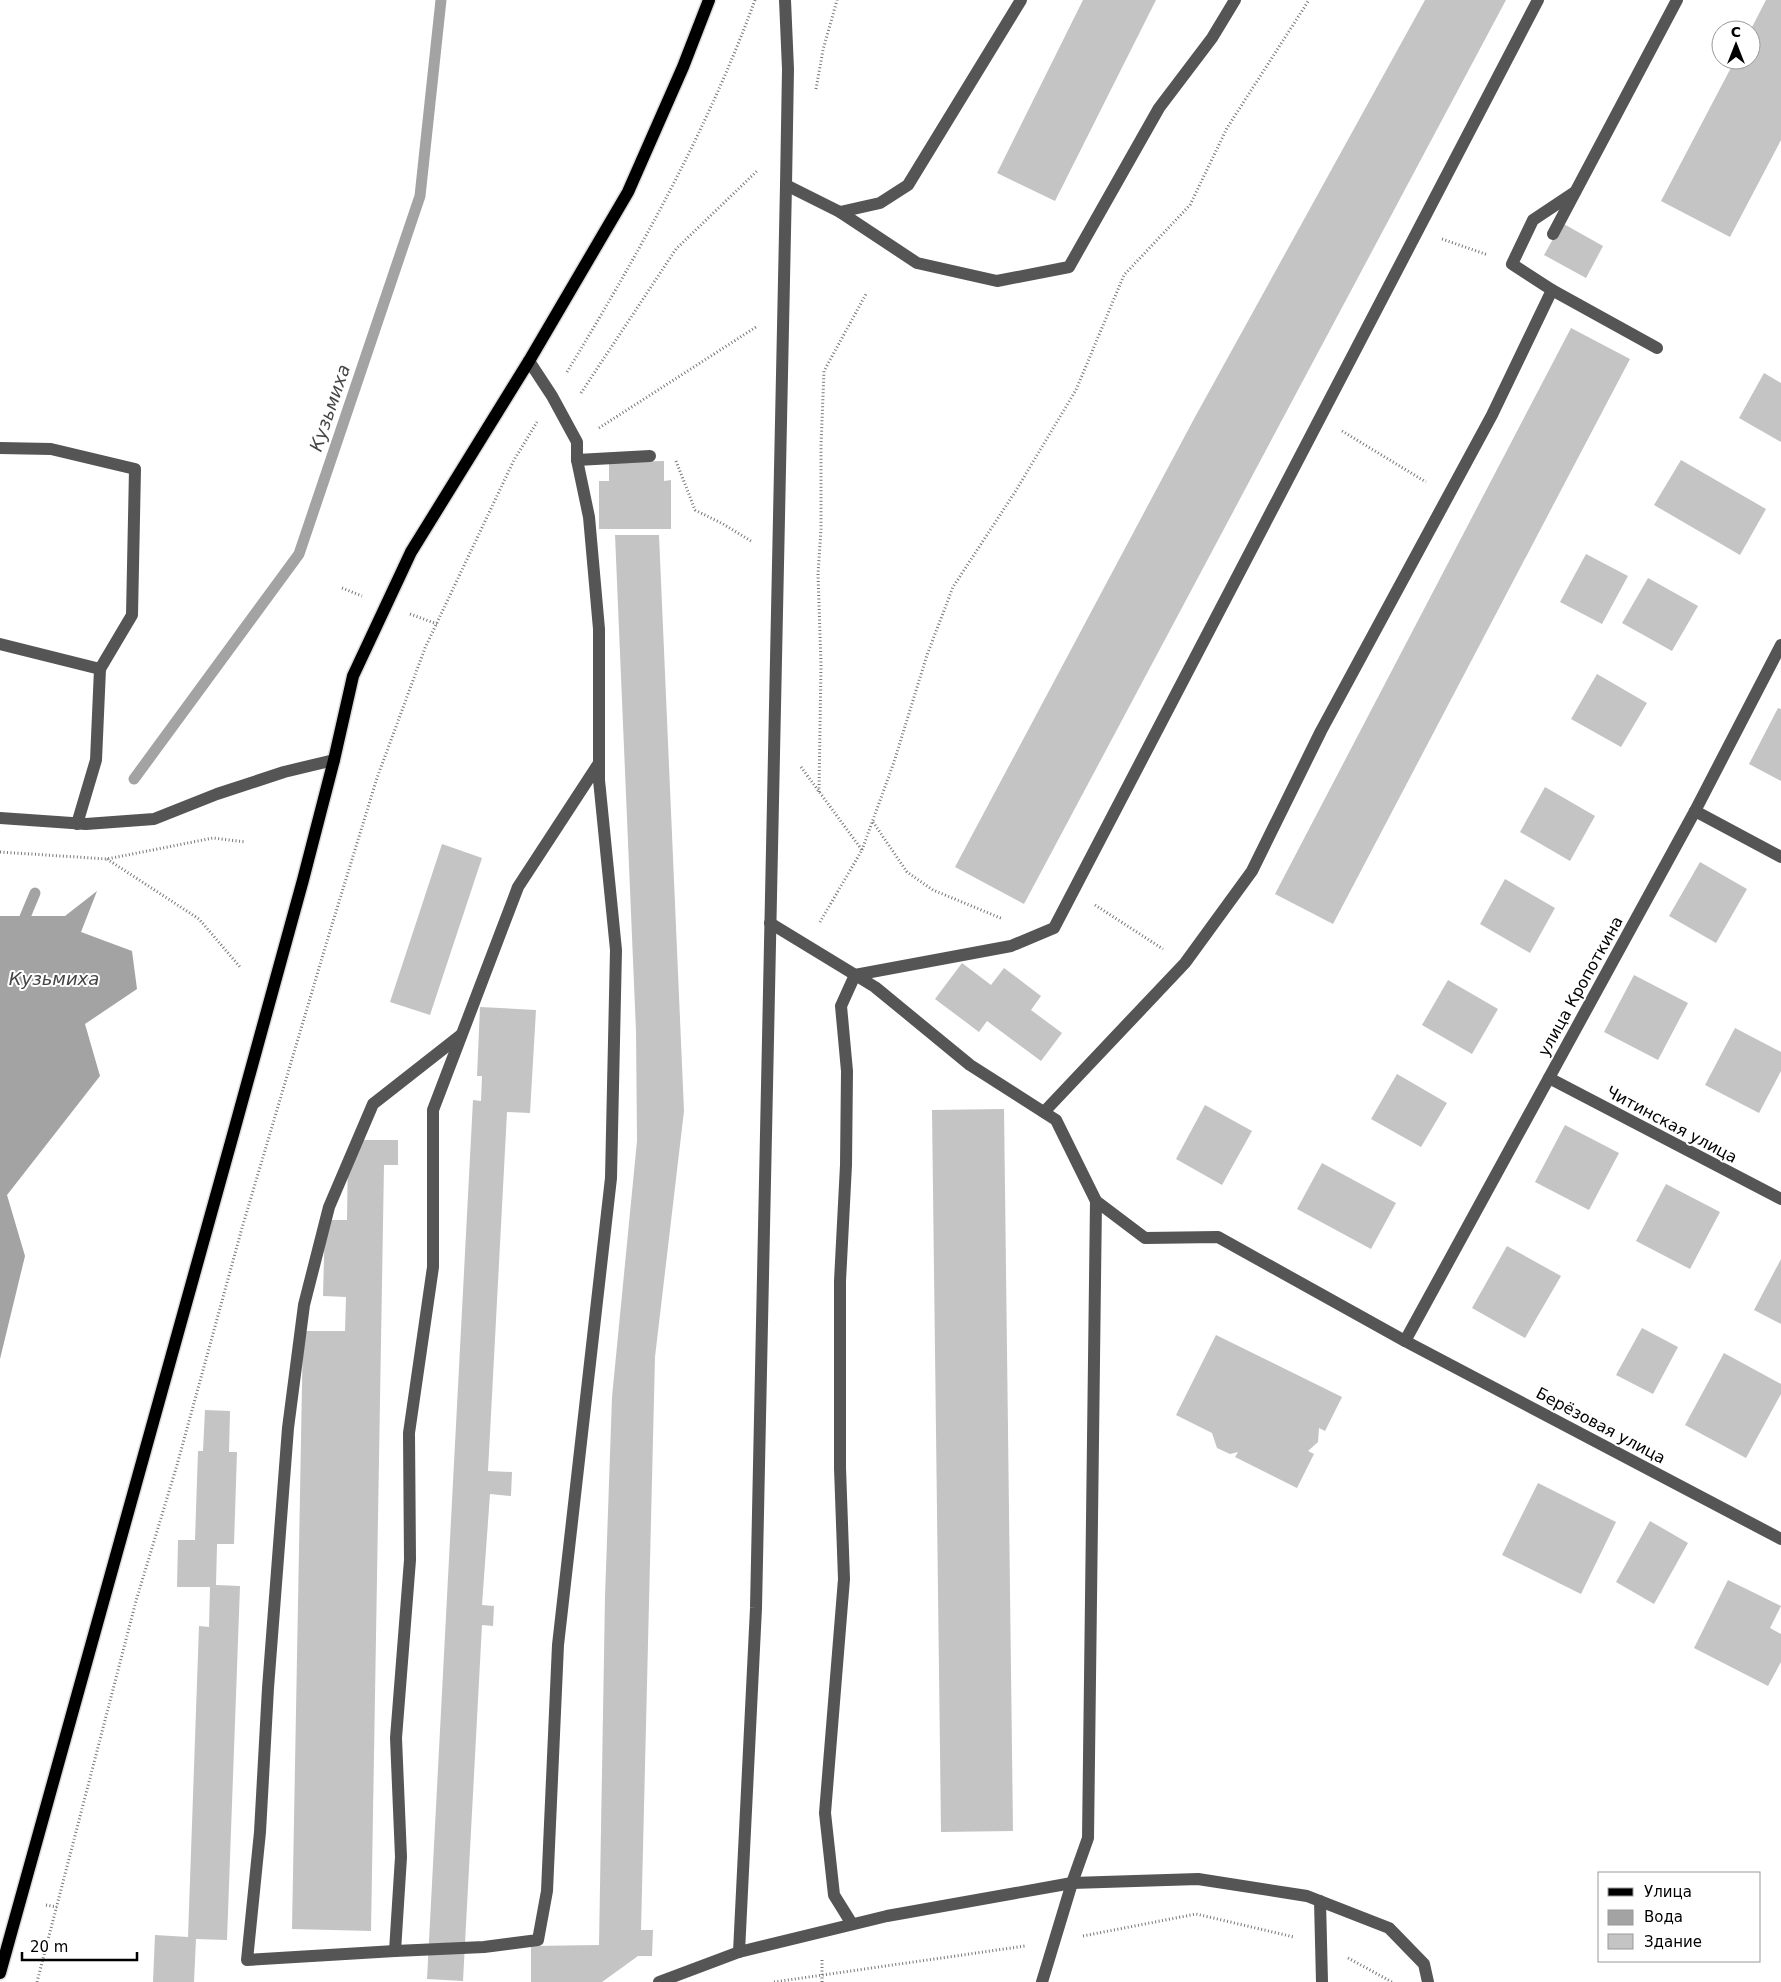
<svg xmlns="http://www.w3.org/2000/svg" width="1781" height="1982" font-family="'DejaVu Sans',sans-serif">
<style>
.water{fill:#a3a3a3}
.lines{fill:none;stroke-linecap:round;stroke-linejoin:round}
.stream{stroke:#a3a3a3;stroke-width:11}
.building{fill:#c4c4c4}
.major-casing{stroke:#dbdbdb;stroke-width:15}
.path{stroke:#777;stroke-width:3;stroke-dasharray:1 2.5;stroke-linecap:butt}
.minor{stroke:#555;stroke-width:12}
.major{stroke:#000;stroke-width:12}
.labels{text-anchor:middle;stroke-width:4;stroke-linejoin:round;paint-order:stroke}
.street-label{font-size:16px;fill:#000;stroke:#fff}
.water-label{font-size:18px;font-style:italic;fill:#444;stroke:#fff}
</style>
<rect width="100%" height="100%" fill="#fff"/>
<polygon class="water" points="97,891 81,932 132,951 137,989 85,1024 100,1076 7,1195 25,1256 0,1359 0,916 65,916"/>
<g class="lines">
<g class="stream">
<polyline points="134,779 299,554 420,196 441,0"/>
<polyline points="20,929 35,893"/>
</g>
</g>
<g class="building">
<polygon points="1083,0 1156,0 1055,201 997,173"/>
<polygon points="1425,0 1506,0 1024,904 955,867 1195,417"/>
<polygon points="1766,0 1781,0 1781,140 1730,237 1661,201 1735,60 1751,60 1751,29"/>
<polygon points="1562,223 1603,246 1586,278 1544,255"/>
<polygon points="1571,328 1630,359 1333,924 1275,894"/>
<polygon points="1764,373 1781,383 1781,442 1739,418"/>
<polygon points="1681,460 1766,509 1740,555 1654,505"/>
<polygon points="664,461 664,481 671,480 671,529 599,529 599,481 609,481 609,462"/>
<polygon points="615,535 659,535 684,1111 655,1357 641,1930 653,1930 652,1956 638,1956 602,1982 531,1982 531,1946 599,1945 605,1597 612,1397 637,1141 636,1031"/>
<polygon points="1586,554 1628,576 1602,624 1560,602"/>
<polygon points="1648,578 1698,606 1672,651 1622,623"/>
<polygon points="1597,674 1647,703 1621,747 1571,719"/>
<polygon points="1778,708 1781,709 1781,781 1749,764"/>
<polygon points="1545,787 1595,816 1570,861 1520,832"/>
<polygon points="442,844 482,858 430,1015 390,1002"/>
<polygon points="1700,862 1747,889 1716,943 1669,916"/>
<polygon points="1505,879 1555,908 1530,953 1480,924"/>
<polygon points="962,963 991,985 1004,968 1041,996 1031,1010 1062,1033 1041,1061 987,1021 979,1032 935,999"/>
<polygon points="1634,975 1688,1003 1658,1060 1604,1032"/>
<polygon points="1448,980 1498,1009 1472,1054 1422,1025"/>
<polygon points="480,1007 536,1010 530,1113 507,1112 488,1471 512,1472 511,1496 490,1494 482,1605 494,1606 493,1626 482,1625 463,1981 427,1979 473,1100 481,1101 482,1076 477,1076"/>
<polygon points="1735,1028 1781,1052 1781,1071 1759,1113 1705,1085"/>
<polygon points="1397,1074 1447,1103 1421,1147 1371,1119"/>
<polygon points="1205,1105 1252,1131 1222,1185 1176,1159"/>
<polygon points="1004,1109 1013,1831 941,1832 932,1110"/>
<polygon points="1565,1125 1619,1153 1589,1210 1535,1182"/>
<polygon points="356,1140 398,1140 398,1165 384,1165 371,1931 292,1929 303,1331 345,1331 346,1297 323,1296 325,1220 347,1220 348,1151"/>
<polygon points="1322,1163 1396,1203 1371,1249 1297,1209"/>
<polygon points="1666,1184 1720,1212 1690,1269 1636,1241"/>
<polygon points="1507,1246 1561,1276 1525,1338 1472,1308"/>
<polygon points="1781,1259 1781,1324 1754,1310"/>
<polygon points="1642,1328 1678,1347 1653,1394 1616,1375"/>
<polygon points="1216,1335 1342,1397 1325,1431 1319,1428 1318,1442 1308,1451 1314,1454 1297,1488 1235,1457 1238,1452 1230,1454 1217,1448 1212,1433 1176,1415"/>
<polygon points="1724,1353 1781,1384 1781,1394 1746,1458 1685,1425"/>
<polygon points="205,1410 230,1411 229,1452 237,1452 234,1544 217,1544 216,1585 240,1586 227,1940 196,1939 194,1982 153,1982 155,1935 188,1937 199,1626 209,1627 210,1587 177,1587 178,1540 195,1540 198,1451 203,1451"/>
<polygon points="1538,1483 1616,1522 1581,1594 1502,1555"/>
<polygon points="1650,1521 1688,1543 1654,1604 1616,1582"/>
<polygon points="1728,1580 1781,1606 1770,1628 1781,1634 1781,1662 1768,1686 1694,1648"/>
</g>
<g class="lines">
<defs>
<polyline id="major" points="0,1973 234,1131 303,880 334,760 353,676 411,552 529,361 628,192 683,67 709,0"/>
</defs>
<use href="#major" class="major-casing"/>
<g class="path">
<polyline points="816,89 823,50 837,0"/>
<polyline points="1442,239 1488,255"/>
<path d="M567,372C639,253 707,131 755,0"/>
<polyline points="581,393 676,249 758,170"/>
<polyline points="599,428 756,327"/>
<polyline points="1342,431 1426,482"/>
<polyline points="676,461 695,510 723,524 751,541"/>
<polyline points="342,588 362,596"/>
<polyline points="410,614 437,624"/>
<polyline points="801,767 862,850 820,922"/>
<polyline points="819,792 821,664 818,574 821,529 821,446 824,371 866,294"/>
<polyline points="873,822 907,872 933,890 1003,919"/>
<polyline points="862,850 894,762 927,655 953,587 1015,492 1076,390 1124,275 1190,205 1227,128 1309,0"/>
<polyline points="0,852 107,859 213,838 246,842"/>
<polyline points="107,859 199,919 240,967"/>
<polyline points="1095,905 1163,949"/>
<polyline points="46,1905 57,1907"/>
<polyline points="1083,1936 1196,1914 1294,1937"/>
<polyline points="1348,1958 1392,1982"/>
<polyline points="37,1982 136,1601 177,1465 242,1228 327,941 377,778 425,648 514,460 537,422"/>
<polyline points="774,1982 1025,1946"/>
<polyline points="822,1982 822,1958"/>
</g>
<g class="minor">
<polyline points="786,185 840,212 880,203 908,185 1021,0"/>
<polyline points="840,212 917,263 997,281 1069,267 1159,108 1212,38 1235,0"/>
<polyline points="1553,234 1677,0"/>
<polyline points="1552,290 1657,348"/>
<polyline points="529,361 552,396 577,442 577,460 589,517 599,629 599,780 616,950 611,1178 558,1645 547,1891 538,1940 484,1947 395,1951 401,1857 396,1738 410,1560 409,1433 433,1267 433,1110 518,887 599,763"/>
<polyline points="0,448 51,449 135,469 132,615 100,669"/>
<polyline points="577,460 650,456"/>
<polyline points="0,644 100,669 96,760 77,824"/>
<polyline points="1695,811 1781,857"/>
<polyline points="0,818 86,824 154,819 217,794 284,772 334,760"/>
<polyline points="770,923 875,987 970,1065 1056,1120 1096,1201 1145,1238 1218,1237 1405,1341 1781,1539"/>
<polyline points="1549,1078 1781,1199"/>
<polyline points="1044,1112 1185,963 1252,871 1321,731 1492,415 1552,290 1512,264 1533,220 1575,192"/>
<polyline points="1405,1341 1695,811 1781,645"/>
<polyline points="1320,1901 1322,1982"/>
<polyline points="852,1924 834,1895 825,1813 844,1579 840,1468 840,1281 846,1165 847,1071 841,1006 855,975 1011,946 1054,928 1538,0"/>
<polyline points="395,1951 247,1960 260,1832 268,1688 288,1428 304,1305 329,1207 373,1104 461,1035"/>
<polyline points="739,1952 756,1608 786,185 788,69 785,0"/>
<polyline points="659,1982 739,1952 887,1916 1072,1883 1198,1879 1307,1896 1389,1928 1424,1964 1428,1982"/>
<polyline points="1042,1982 1072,1883 1088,1838 1096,1201"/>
</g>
<use href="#major" class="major"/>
</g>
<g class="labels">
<g class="street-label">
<text transform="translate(1580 986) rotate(-61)" y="6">улица Кропоткина</text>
<text transform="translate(1672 1124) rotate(28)" y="6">Читинская улица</text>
<text transform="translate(1601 1425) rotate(28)" y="6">Берёзовая улица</text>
</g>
<g class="water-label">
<text transform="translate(330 408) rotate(-71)" y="6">Кузьмиха</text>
<text x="54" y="985">Кузьмиха</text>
</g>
</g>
<rect x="1598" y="1872" width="162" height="90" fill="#ffffff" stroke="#999999"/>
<rect x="1608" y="1888" width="25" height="8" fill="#000000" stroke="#999999"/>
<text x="1644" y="1897" font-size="15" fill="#000000">Улица</text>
<rect x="1608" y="1910" width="25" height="15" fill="#a3a3a3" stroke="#999999"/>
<text x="1644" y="1922" font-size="15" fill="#000000">Вода</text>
<rect x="1608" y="1934" width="25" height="15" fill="#c4c4c4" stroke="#999999"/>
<text x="1644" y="1947" font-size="15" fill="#000000">Здание</text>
<g transform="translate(1736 45)"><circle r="24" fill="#ffffff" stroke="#999999"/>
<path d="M0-4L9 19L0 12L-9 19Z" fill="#000000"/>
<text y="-8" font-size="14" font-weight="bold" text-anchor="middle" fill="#000000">С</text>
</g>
<path d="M22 1952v8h115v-8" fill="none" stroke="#000000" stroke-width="2.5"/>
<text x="30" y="1952" font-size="15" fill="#000000" stroke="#ffffff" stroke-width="4" paint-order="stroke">20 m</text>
</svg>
